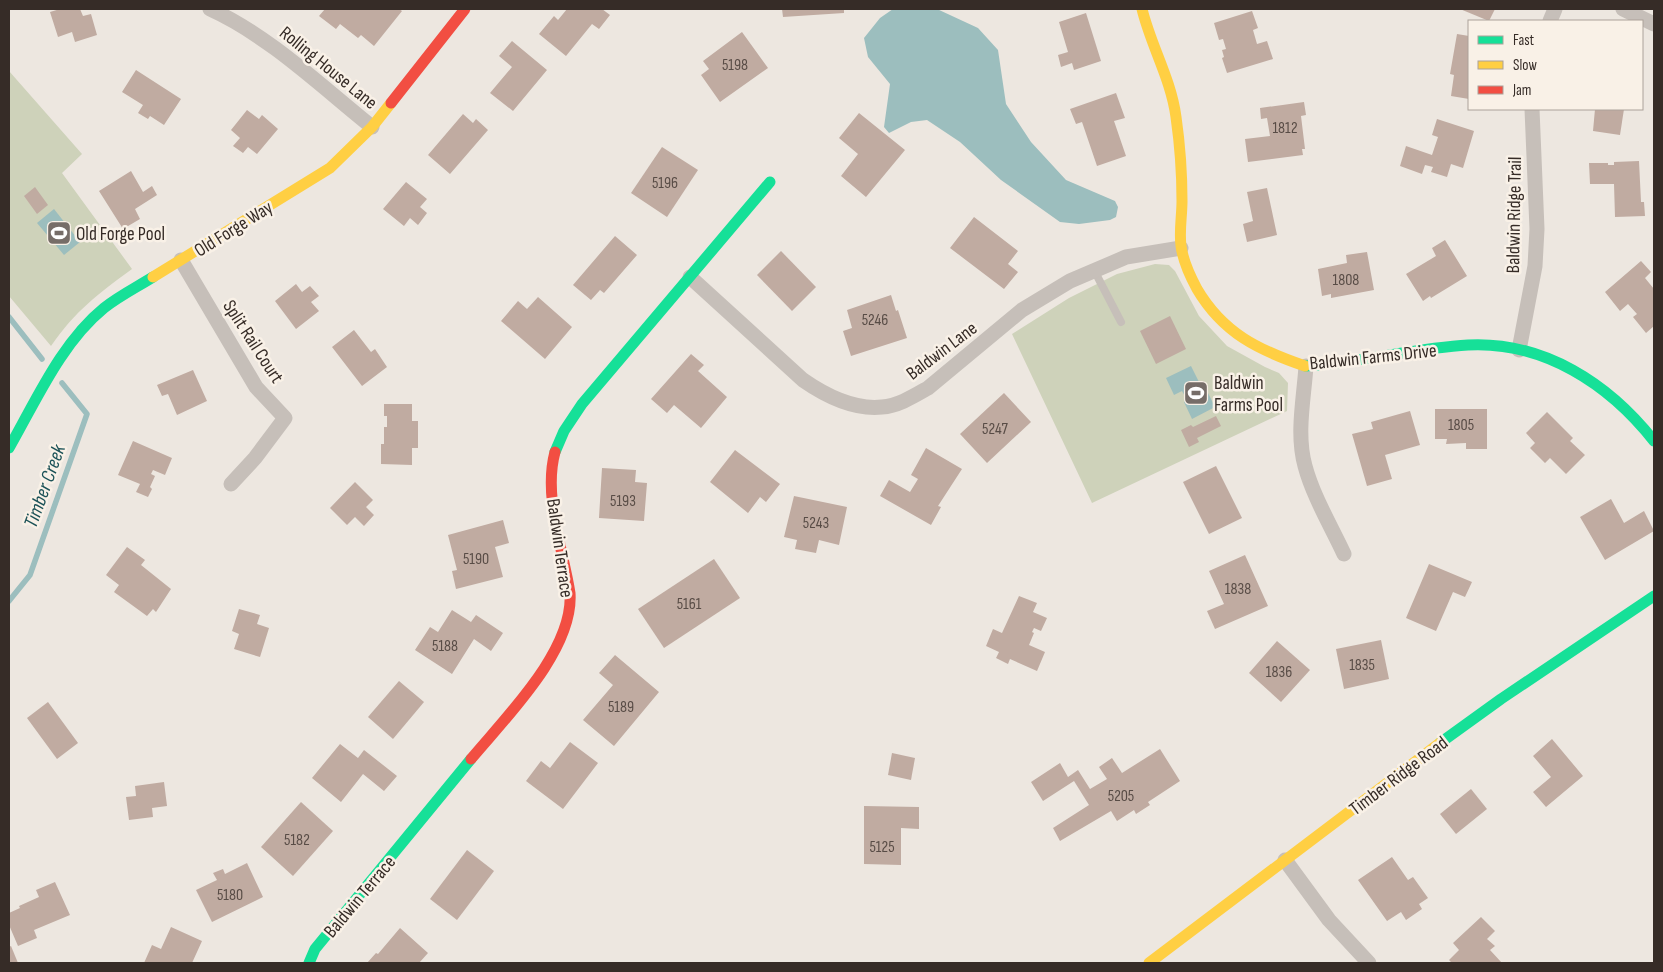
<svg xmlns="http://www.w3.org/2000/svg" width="1663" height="972" font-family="'Sofia Sans Condensed',sans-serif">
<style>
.green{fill:#ced2ba}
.water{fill:#9cbebe}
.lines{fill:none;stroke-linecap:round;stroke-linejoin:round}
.stream{stroke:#9cbebe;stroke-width:5.5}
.building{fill:#c0aba1}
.lane{stroke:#c6bfb9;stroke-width:8}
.street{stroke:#c6bfb9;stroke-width:15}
.fast{stroke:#16e098;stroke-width:11}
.slow{stroke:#ffcf43;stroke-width:11}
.jam{stroke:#f24e42;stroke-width:11}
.labels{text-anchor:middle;stroke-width:5;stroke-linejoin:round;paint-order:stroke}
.number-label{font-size:16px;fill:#584c46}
.street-label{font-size:19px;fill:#362c27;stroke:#f9f1e7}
.poi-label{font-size:19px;fill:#362c27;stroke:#f9f1e7;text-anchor:start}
.water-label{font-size:20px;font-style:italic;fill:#1d5358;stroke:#f9f1e7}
</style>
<rect width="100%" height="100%" fill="#ede7e0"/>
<g class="green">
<path d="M9,71L82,154L62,173L132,269C99,293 75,311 51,346L9,296Z"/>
<polygon points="1155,264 1169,265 1175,271 1199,316 1227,346 1265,367 1279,373 1288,383 1287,411 1092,503 1012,334 1069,298 1117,274"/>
</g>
<g class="water">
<polygon points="893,9 937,9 978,28 998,50 1006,104 1031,142 1066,180 1115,201 1118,207 1116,217 1110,220 1079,224 1060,222 1001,180 960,142 927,120 911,122 889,133 884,127 890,84 868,57 864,38 880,18"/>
<polygon points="54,209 80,242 64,255 37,223"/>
<polygon points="1191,366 1203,390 1206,389 1215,407 1192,419 1184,402 1187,400 1182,391 1174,395 1166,378"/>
</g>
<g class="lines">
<g class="stream">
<polyline points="9,317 42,359"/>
<polyline points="9,601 30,575 87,414 62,383"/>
</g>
</g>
<g class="building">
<polygon points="60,9 80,9 83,16 91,14 97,35 75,42 72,32 58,37 50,12"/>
<polygon points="325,9 399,9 402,11 374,46 361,35 358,38 340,24 336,29 319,16"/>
<polygon points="567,9 602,9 610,15 599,29 592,24 566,56 539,34 554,16 558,20"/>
<polygon points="782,9 844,9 844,13 783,17"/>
<polygon points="1460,9 1495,9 1489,21"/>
<polygon points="1252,11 1258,28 1253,30 1257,44 1267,41 1273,59 1227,73 1222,58 1224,57 1222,50 1226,49 1223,39 1219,40 1214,23"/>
<polygon points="1086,13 1101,61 1074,70 1072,63 1061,67 1058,55 1068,52 1059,22"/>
<polygon points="742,32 768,68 720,102 701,75 709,69 703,61"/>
<polygon points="1457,34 1469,36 1469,99 1451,96 1454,75 1450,74"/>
<polygon points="512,41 547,70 513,111 490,93 512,67 499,56"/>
<polygon points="136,70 181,99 164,125 150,116 148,119 138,113 143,105 122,92"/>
<polygon points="1116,93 1125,118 1114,121 1126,156 1097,166 1082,122 1076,124 1070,109"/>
<polygon points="1304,102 1306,115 1301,116 1305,149 1302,149 1303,155 1248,162 1245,139 1270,136 1267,118 1261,119 1260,108"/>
<polygon points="1595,109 1624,109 1620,135 1593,131"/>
<polygon points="247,110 259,119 262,115 278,129 257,154 248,147 243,153 233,146 240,138 231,130"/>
<polygon points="859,113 905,150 866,197 841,176 858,154 839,138"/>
<polygon points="463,114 473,123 476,119 488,130 450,174 428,155"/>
<polygon points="1437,119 1474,131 1463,168 1451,164 1447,177 1431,172 1433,167 1425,165 1422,174 1400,166 1406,146 1432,155 1438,137 1432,135"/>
<polygon points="662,147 698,170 667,217 631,193"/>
<polygon points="1639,161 1641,202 1644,202 1645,216 1615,217 1614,184 1590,184 1589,163 1608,163 1608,165 1614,165 1614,162"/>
<polygon points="131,171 143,192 152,186 157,195 135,209 140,219 123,229 99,191"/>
<polygon points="406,182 427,199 420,207 427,213 418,225 410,218 404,226 383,209"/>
<polygon points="35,187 48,205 37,214 24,196"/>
<polygon points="1267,188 1277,235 1247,242 1243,224 1253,221 1247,192"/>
<polygon points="974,217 1018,251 1008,264 1018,272 1004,289 950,248"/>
<polygon points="615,236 637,255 604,293 600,290 591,300 573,285"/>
<polygon points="1445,240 1467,276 1431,298 1430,296 1423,301 1406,274 1436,256 1432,248"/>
<polygon points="781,251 816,287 792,311 757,275"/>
<polygon points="1367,252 1374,290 1331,298 1331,294 1322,296 1318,269 1347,263 1346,255"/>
<polygon points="1641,261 1651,272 1645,278 1654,289 1654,326 1646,333 1633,317 1637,314 1628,304 1620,311 1605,292"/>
<polygon points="296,284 302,292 310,286 319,296 311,302 319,311 296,329 275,301"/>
<polygon points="891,295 896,311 898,310 907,338 851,356 843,331 852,328 847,310"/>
<polygon points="538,297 572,327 545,359 501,321 518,301 527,309"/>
<polygon points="1170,316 1186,349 1156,364 1140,331"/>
<polygon points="354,330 371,352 375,349 387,367 362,386 332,347"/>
<polygon points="691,354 704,365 698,371 727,397 701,428 674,405 667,413 651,399"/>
<polygon points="193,370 207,401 177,415 168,394 162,396 157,385"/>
<polygon points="1004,393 1031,422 987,463 960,434"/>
<polygon points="384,404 412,404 412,421 418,421 418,448 412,448 412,465 381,464 381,444 384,444 384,427 387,427 387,416 384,416"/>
<polygon points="1435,409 1487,409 1487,449 1466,449 1466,443 1446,444 1447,439 1435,439"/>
<polygon points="1410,411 1420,445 1385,455 1392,479 1367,486 1352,434 1373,429 1371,422"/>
<polygon points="1547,412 1573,438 1570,441 1585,455 1566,474 1550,458 1545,463 1530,448 1535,443 1526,433"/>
<polygon points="1216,416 1221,426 1197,438 1199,442 1189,447 1181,430 1191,425 1193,427"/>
<polygon points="133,441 172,458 165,475 153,470 151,474 155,476 150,487 152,489 148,497 136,492 140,484 118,475"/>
<polygon points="926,448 962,469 938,506 941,507 931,525 880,496 889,480 910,492 918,479 911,475"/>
<polygon points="735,450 780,484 766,502 760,497 748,513 710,482"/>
<polygon points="1216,466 1242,518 1209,534 1183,482"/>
<polygon points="602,468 636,470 635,482 647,483 644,521 599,518"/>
<polygon points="355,482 373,500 366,507 374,515 364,526 355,517 347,525 330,508"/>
<polygon points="794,496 847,507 839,545 819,540 816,553 795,549 797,540 784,537"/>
<polygon points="1611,499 1624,523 1644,511 1654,531 1605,560 1580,517"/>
<polygon points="503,520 509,543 495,547 503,577 456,589 452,571 457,570 448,535"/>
<polygon points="127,547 145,560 141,565 171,589 156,612 153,609 147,616 114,592 119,585 106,575"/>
<polygon points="1245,555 1268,606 1215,629 1207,611 1224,604 1209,571"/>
<polygon points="714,559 740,598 664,648 638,609"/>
<polygon points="1429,564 1472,582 1465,597 1453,592 1436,631 1406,618"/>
<polygon points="1019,596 1037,603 1033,612 1047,618 1041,631 1034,628 1032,632 1034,633 1029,645 1045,652 1037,671 1010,659 1008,664 996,658 999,652 986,646 993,629 1002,633"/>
<polygon points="239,609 260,615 257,624 269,628 260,657 234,649 239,634 232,631"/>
<polygon points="452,610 471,622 476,615 503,633 491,651 474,639 452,674 415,650 430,627 438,632"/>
<polygon points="1381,640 1389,679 1344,689 1336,649"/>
<polygon points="1277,641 1310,670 1281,702 1249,673"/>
<polygon points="615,655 659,692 614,746 583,720 613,685 599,673"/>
<polygon points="399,681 424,702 393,739 368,717"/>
<polygon points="48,702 78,743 57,759 27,718"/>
<polygon points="1552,739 1583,776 1546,807 1533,792 1551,777 1533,756"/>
<polygon points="570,742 598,763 563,809 526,781 541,761 550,768"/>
<polygon points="340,744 358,758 364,750 397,776 384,791 363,774 341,802 312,778"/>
<polygon points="1160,749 1180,781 1148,802 1150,805 1136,814 1134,810 1117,821 1111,811 1060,841 1053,828 1089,805 1074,781 1043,801 1031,782 1060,763 1068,777 1078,770 1090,789 1107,779 1099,767 1112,758 1122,773"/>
<polygon points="892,753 915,758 911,780 888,775"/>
<polygon points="164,782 167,806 152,808 153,817 129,820 126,797 136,796 135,786"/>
<polygon points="1471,789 1487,809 1456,834 1440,814"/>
<polygon points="301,802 333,831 293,876 261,847"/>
<polygon points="864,806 919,807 919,829 901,828 901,865 864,864"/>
<polygon points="467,850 494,871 457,920 430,899"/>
<polygon points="1392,857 1408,880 1413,877 1428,898 1419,904 1422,909 1406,920 1401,912 1387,921 1358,880"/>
<polygon points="247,863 263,897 212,922 196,890 217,880 213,873 223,869 225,874"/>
<polygon points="55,882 70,915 34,930 37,938 18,946 9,925 9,913 20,908 19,906 39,897 36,890"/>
<polygon points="1481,917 1495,931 1487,939 1495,946 1490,950 1502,963 1452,963 1449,960 1459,950 1453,943"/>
<polygon points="171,927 202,941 192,963 144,963 152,945 161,949"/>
<polygon points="400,928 428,953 419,963 367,963 376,953 378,954"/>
<polygon points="11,946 18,963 9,963 9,947"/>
</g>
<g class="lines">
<polyline class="lane" points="1094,270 1121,322"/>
<g class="street">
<path d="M210,9C268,35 322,87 372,127"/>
<polyline points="1623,9 1654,24"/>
<polyline points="1550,21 1555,9"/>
<polyline points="181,260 256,387 285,418 255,458 231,484"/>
<path d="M690,277L803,380C826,396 853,410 882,407C898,406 914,396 928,388L1022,310L1070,281L1126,257L1181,248"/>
<polyline points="1519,350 1535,266 1537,229 1532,109"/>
<path d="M1306,366C1304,398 1296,434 1305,466C1313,496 1331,526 1344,554"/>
<polyline points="1285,860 1329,920 1369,963"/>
</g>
<g class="fast">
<path d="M1305,366C1360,363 1414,348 1468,345C1544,341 1609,384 1654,441"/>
<path d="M9,448C36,401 61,343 104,308C119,296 137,287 153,277"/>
<polyline points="555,452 564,431 582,404 770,182"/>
<polyline points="1440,743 1501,699 1654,596"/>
<polyline points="309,963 315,949 471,759"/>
</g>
<g class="slow">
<path d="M1142,9C1151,46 1171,79 1176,117C1180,145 1182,173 1182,201C1182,216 1179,231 1181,246C1183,261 1190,276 1197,289C1223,333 1258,350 1305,366"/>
<polyline points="153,277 330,168 372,127 391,103"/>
<polyline points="1149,963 1440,743"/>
</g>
<g class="jam">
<polyline points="391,103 465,9"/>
<path d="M471,759C506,717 574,650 570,593C563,549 543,496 555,452"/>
</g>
</g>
<defs>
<symbol id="stadium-square" viewBox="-11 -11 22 22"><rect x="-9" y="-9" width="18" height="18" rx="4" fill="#766d68" stroke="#f9f1e7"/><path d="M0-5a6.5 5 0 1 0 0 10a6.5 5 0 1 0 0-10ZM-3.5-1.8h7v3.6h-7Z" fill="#fff"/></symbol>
</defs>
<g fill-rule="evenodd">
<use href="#stadium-square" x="45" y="219" width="28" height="28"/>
<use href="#stadium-square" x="1182" y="379" width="28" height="28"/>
</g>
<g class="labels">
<g class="number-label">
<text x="735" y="70">5198</text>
<text x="1285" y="133">1812</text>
<text x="665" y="188">5196</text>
<text x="1346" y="285">1808</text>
<text x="875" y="325">5246</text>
<text x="1461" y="430">1805</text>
<text x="995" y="434">5247</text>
<text x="623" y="506">5193</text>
<text x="816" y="528">5243</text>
<text x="476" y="564">5190</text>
<text x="1238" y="594">1838</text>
<text x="689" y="609">5161</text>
<text x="445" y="651">5188</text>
<text x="1362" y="670">1835</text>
<text x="1279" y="677">1836</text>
<text x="621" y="712">5189</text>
<text x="1121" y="801">5205</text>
<text x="297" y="845">5182</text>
<text x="882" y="852">5125</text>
<text x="230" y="900">5180</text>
</g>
<g class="street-label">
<text transform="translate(329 67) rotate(39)" y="7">Rolling House Lane</text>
<text transform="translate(1513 215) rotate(-89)" y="7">Baldwin Ridge Trail</text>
<text transform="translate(233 228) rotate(-32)" y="7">Old Forge Way</text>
<text transform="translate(254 341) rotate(57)" y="7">Split Rail Court</text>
<text transform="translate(941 350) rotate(-37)" y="7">Baldwin Lane</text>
<text transform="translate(1373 356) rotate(-6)" y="7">Baldwin Farms Drive</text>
<text transform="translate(561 548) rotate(82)" y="7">Baldwin Terrace</text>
<text transform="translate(1398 775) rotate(-37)" y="7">Timber Ridge Road</text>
<text transform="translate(359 896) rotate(-50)" y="7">Baldwin Terrace</text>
</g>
<g class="poi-label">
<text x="76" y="240">Old Forge Pool</text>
<text x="1214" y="389">Baldwin<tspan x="1214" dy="22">Farms Pool</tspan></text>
</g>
<g class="water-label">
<text transform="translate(44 486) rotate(-70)" y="7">Timber Creek</text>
</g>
</g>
<rect width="1663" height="972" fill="none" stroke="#362c27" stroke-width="20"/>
<rect x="1468" y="20" width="175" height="90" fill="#f9f1e7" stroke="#aba29a"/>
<rect x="1478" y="36" width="25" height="8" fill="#16e098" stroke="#aba29a"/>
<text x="1513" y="45" font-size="15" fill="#362c27">Fast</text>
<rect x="1478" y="61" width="25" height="8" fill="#ffcf43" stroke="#aba29a"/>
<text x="1513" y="70" font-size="15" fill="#362c27">Slow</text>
<rect x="1478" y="86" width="25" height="8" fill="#f24e42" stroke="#aba29a"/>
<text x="1513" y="95" font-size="15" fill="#362c27">Jam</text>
</svg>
